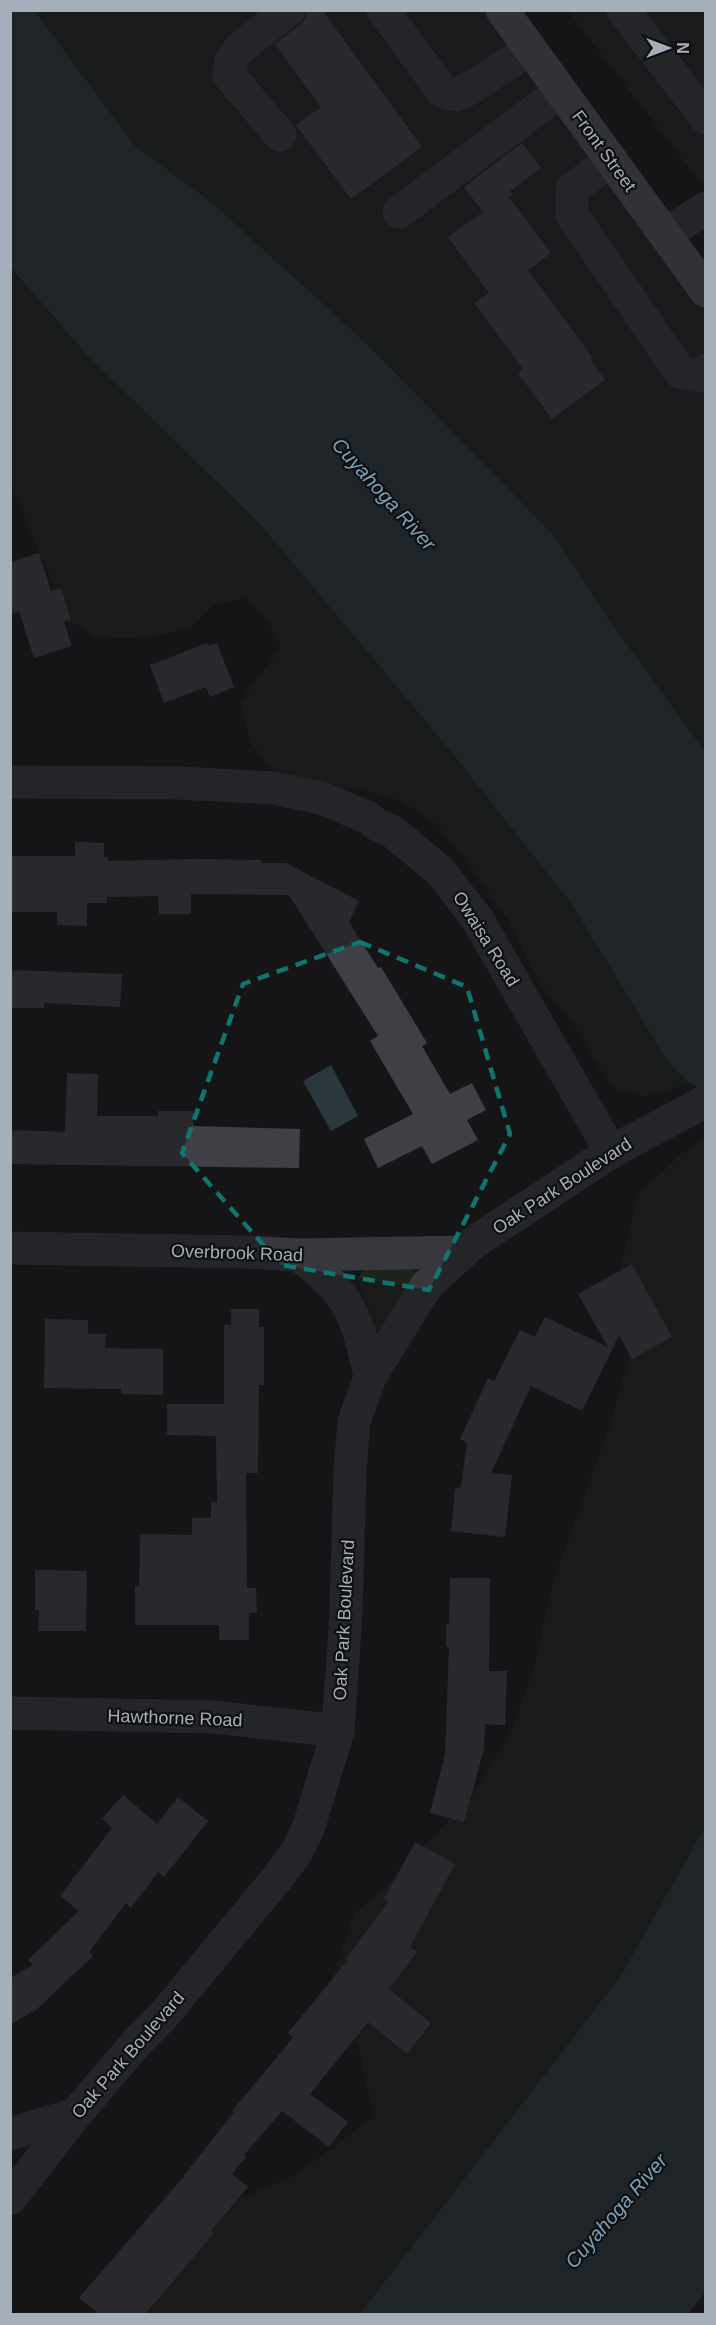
<svg xmlns="http://www.w3.org/2000/svg" width="716" height="2325" font-family="Arial,sans-serif">
<style>
.built{fill:#212125}
.green{fill:#1b231b}
.water{fill:#2a373d}
.building{fill:#3f4045}
.lines{fill:none;stroke-linecap:round;stroke-linejoin:round}
.minor{stroke:#36383d;stroke-width:33}
.major{stroke:#51555c;stroke-width:33}
.marked{fill:none;stroke:#0f766e;stroke-width:4.5;stroke-dasharray:12 8;stroke-linejoin:round}
.labels{text-anchor:middle;stroke-width:4.5;stroke-linejoin:round;paint-order:stroke}
.street-label{font-size:18px;fill:#a6aeb9;stroke:#101012}
.water-label{font-size:20px;font-style:italic;fill:#79a2b8;stroke:#101012}
</style>
<rect width="100%" height="100%" fill="#151517"/>
<g class="built">
<polygon points="35,11 502,11 705,291 705,752 608,618"/>
<polygon points="568,11 705,11 705,188"/>
</g>
<g class="green">
<path d="M35,11H139C159,39 167,60 206,65L291,184L309,207C341,202 349,199 375,220L372,265L407,273L418,286L444,308L464,338L486,351L504,376L531,422L551,434L578,459L599,467L635,469L651,467L666,435L688,424L696,401L705,396V752L608,618L555,537L368,345L211,202L134,145Z"/>
<polygon points="10,268 86,354 261,525 449,749 571,903 668,1062 691,1084 643,1097 610,1086 570,1019 539,984 509,921 463,857 438,826 403,801 362,790 310,784 272,770 250,742 240,702 281,647 267,620 246,598 214,605 191,628 143,639 97,637 69,621 11,486"/>
<polygon points="705,1137 705,1827 620,1977 360,2314 140,2314 154,2284 195,2217 294,2176 374,2116 352,2021 332,1980 354,1913 393,1881 475,1791 513,1726 534,1668 553,1582 609,1428 632,1347 618,1282 637,1196 679,1156"/>
<polygon points="411,1267 415,1271 416,1277 380,1329 376,1332 371,1328 369,1308 357,1279 364,1270"/>
</g>
<g class="water">
<polygon points="10,11 35,11 134,145 211,202 368,345 555,537 608,618 705,752 705,1091 691,1084 668,1062 571,903 449,749 261,525 86,354 11,268"/>
<polygon points="331,1065 358,1116 331,1131 303,1081"/>
<polygon points="705,1827 705,2292 688,2314 360,2314 620,1977"/>
</g>
<g class="building">
<polygon points="307,10 322,10 422,147 351,199 296,125 321,107 275,44 301,24 306,18"/>
<polygon points="522,143 541,168 510,191 513,195 509,197 551,253 528,270 592,357 590,359 605,380 552,419 518,373 523,369 474,303 489,293 448,237 483,212 464,187"/>
<polygon points="39,553 51,591 61,588 71,620 64,622 72,646 34,658 19,611 10,614 10,562"/>
<polygon points="207,643 209,646 217,643 234,687 210,697 206,687 164,703 150,665"/>
<polygon points="75,842 104,843 104,857 108,857 108,861 195,859 262,860 262,863 286,863 359,901 349,922 378,968 381,967 427,1043 422,1046 450,1094 472,1083 486,1110 467,1120 478,1140 432,1164 422,1146 378,1168 364,1139 413,1114 370,1041 378,1036 289,895 191,894 191,914 159,914 158,896 107,897 107,903 87,903 87,926 57,925 57,912 10,912 10,856 75,856"/>
<polygon points="10,970 122,974 120,1007 44,1003 44,1008 10,1008"/>
<polygon points="67,1073 98,1074 97,1116 158,1116 158,1111 193,1111 193,1126 300,1129 299,1168 10,1164 10,1130 65,1132"/>
<polygon points="632,1264 672,1337 632,1359 619,1335 582,1411 531,1386 491,1473 512,1475 505,1537 451,1531 455,1489 461,1487 467,1442 460,1439 488,1378 494,1381 520,1330 535,1337 545,1317 608,1347 578,1294"/>
<polygon points="231,1309 259,1309 259,1327 264,1327 264,1385 259,1385 258,1473 246,1473 247,1588 256,1588 257,1613 249,1613 249,1640 219,1640 219,1625 135,1625 135,1586 139,1586 140,1534 192,1535 192,1518 211,1518 211,1502 217,1502 216,1436 167,1435 167,1404 224,1404 224,1325 231,1325"/>
<polygon points="45,1319 88,1320 88,1334 106,1334 105,1348 163,1349 163,1395 121,1394 121,1389 44,1388"/>
<polygon points="35,1570 87,1571 86,1631 38,1631 39,1610 35,1610"/>
<polygon points="450,1578 490,1578 489,1671 507,1671 505,1725 485,1724 484,1749 464,1822 430,1813 445,1755 449,1647 446,1647 446,1624 449,1624"/>
<polygon points="123,1795 157,1824 178,1797 208,1821 164,1877 158,1872 131,1908 126,1903 89,1952 93,1956 37,2009 10,2025 10,1978 33,1965 28,1960 79,1911 60,1896 112,1828 102,1819"/>
<polygon points="415,1842 455,1864 410,1947 417,1952 389,1989 431,2023 407,2054 368,2022 310,2094 348,2122 329,2147 282,2111 244,2155 246,2157 232,2174 248,2187 211,2230 214,2233 145,2314 99,2314 79,2298 179,2182 234,2112 232,2111 283,2050 293,2037 288,2033 348,1960 346,1959 388,1902 384,1899"/>
</g>
<g class="lines">
<g class="minor">
<polyline points="383,10 443,92 455,95 469,89 530,49"/>
<polyline points="623,10 706,118"/>
<polyline points="280,135 229,75 231,61 241,47 289,10"/>
<polyline points="611,161 572,189 572,215 680,372 698,376 706,370"/>
<polyline points="399,212 561,91"/>
<polyline points="665,234 706,208"/>
<polyline points="10,782 178,783 274,788 321,798 369,818 376,824 393,832 440,871 478,920 611,1152"/>
<polyline points="10,1248 244,1252 298,1255 463,1252"/>
<path d="M298,1255C349,1291 358,1318 370,1377"/>
<polyline points="10,1713 214,1717 338,1731"/>
<polyline points="10,2134 76,2114"/>
<polyline points="10,2199 76,2114 137,2042 163,2016 279,1876 296,1853 308,1829 338,1731 346,1613 350,1470 354,1422 370,1377 427,1285 473,1243 611,1152 706,1101"/>
</g>
<polyline class="major" points="502,10 706,291"/>
</g>
<path d="M0 0H716V2325H0ZM360,942L467,987L510,1134L429,1290L281,1265L182,1153L243,984Z" fill="#151517" fill-opacity=".55" fill-rule="evenodd"/>
<path class="marked" d="M360,942L467,987L510,1134L429,1290L281,1265L182,1153L243,984Z"/>
<g class="labels">
<g class="street-label">
<text transform="translate(604 151) rotate(54)" y="6">Front Street</text>
<text transform="translate(486 939) rotate(58)" y="6">Owaisa Road</text>
<text transform="translate(562 1186) rotate(-33)" y="6">Oak Park Boulevard</text>
<text transform="translate(237 1253) rotate(2)" y="6">Overbrook Road</text>
<text transform="translate(344 1620) rotate(-87)" y="6">Oak Park Boulevard</text>
<text transform="translate(175 1718) rotate(2)" y="6">Hawthorne Road</text>
<text transform="translate(128 2055) rotate(-49)" y="6">Oak Park Boulevard</text>
</g>
<g class="water-label">
<text transform="translate(384 494) rotate(48)" y="7">Cuyahoga River</text>
<text transform="translate(616 2211) rotate(-49)" y="7">Cuyahoga River</text>
</g>
</g>
<rect width="716" height="2325" fill="none" stroke="#a6aeb9" stroke-width="24"/>
<g transform="translate(668 48) rotate(90)" stroke="#101012" stroke-width="4.5" paint-order="stroke">
<path d="M0-4.5L10 22L0 15L-10 22Z" fill="#a6aeb9"/>
<text y="-9" font-size="16" font-weight="bold" text-anchor="middle" fill="#a6aeb9">N</text>
</g>
</svg>
